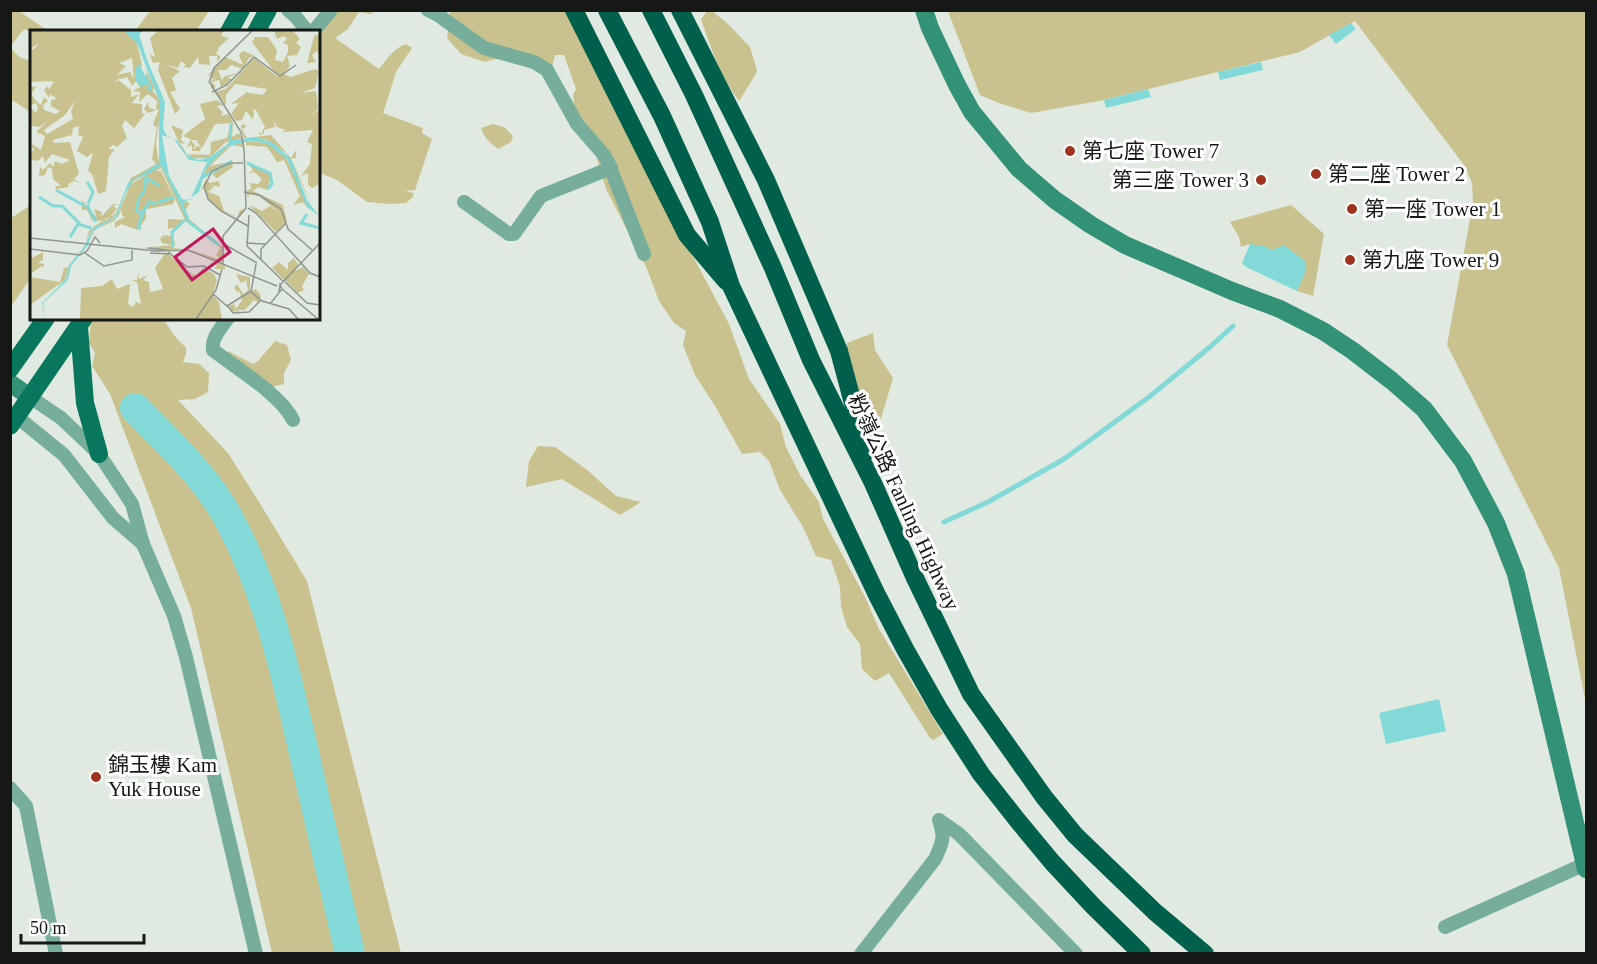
<svg xmlns="http://www.w3.org/2000/svg" width="1597" height="964" font-family="'Times New Roman','Noto Sans SC',serif">
<style>
.green{fill:#c9c28f}
.water{fill:#83d9d7}
.lines{fill:none;stroke-linecap:round;stroke-linejoin:round}
.stream{stroke:#83d9d7;stroke-width:5}
.river{stroke:#83d9d7;stroke-width:30}
.street{stroke:#76ae9b;stroke-width:14}
.secondary{stroke:#329176;stroke-width:18}
.primary{stroke:#08775e;stroke-width:18}
.highway{stroke:#00604b;stroke-width:18}
.poi-dot{fill:#9d341f;stroke:#fff;stroke-width:2}
.labels{text-anchor:middle;stroke-width:6;stroke-linejoin:round;paint-order:stroke}
.poi-label{font-size:21px;fill:#151815;stroke:#fff;text-anchor:start}
.street-label{font-size:21px;fill:#151815;stroke:#fff}
.inset-river{fill:none;stroke:#83d9d7;stroke-width:3}
.inset-road{fill:none;stroke:#8f968f;stroke-width:1.5}
.view{fill:#c2185b;fill-opacity:0.15;stroke:#c2185b;stroke-width:3}
.inset-edge{fill:none;stroke:#151815;stroke-width:3}
</style>
<rect width="100%" height="100%" fill="#e0eae1"/>
<g class="green">
<path d="M11,10L19,11L48,31L32,32L31,34L25,29C18,34 17,40 11,45Z"/>
<polygon points="182,10 209,11 196,31 135,31 150,11"/>
<path d="M334,11H376L370,14L359,12L348,29L335,38L379,69C387,59 393,49 406,44L412,48L396,72L383,113L423,128L422,133L432,139L415,190L405,191L414,193L412,198L406,203L390,204L367,202L337,180L318,172V37L324,30V26Z"/>
<path d="M450,11H569L632,142L729,324L749,379L780,424L786,447L800,475L819,502L823,519L865,597L879,629L943,734L933,740L930,738L889,673L875,681L862,669L860,644L847,627L841,607L840,587L831,560L816,556L803,527L780,490L769,461L760,452L742,454L715,406L695,375L683,345L686,331L674,323L659,301L647,269L606,189L590,135L575,112L573,95L576,89L564,55H555L552,67C530,62 508,54 485,62L461,54L447,38L450,19Z"/>
<path d="M707,11H712L727,23L750,47L757,70L756,74L739,101C720,76 711,49 701,19Z"/>
<polygon points="948,11 1586,11 1586,704 1559,568 1447,345 1473,203 1472,183 1464,165 1355,21 1300,52 1099,101 1031,113 999,103 980,95"/>
<polygon points="10,47 19,57 31,61 31,119 30,112 17,103 11,100"/>
<path d="M493,124L504,127L513,136L511,142L498,149C490,143 484,138 481,128Z"/>
<polygon points="31,205 31,278 11,306 11,218"/>
<polygon points="1291,205 1324,234 1313,296 1297,291 1305,272 1272,250 1250,244 1241,247 1239,237 1230,222"/>
<path d="M91,318H162C170,327 175,340 186,347V354L183,362L199,364L209,373L208,392L195,399L178,400L228,453L259,502L307,581L401,953H272L191,608L110,394L92,366L95,353L89,343Z"/>
<polygon points="873,333 875,350 893,378 878,429 867,422 843,356 847,343"/>
<polygon points="275,341 287,345 291,360 284,373 284,384 268,388 225,356 228,351 253,364 258,361"/>
<polygon points="538,446 555,447 586,469 616,496 641,502 620,515 562,479 526,487 529,461"/>
</g>
<g class="water">
<polygon points="1351,23 1356,29 1336,44 1329,35"/>
<polygon points="1261,62 1263,70 1220,80 1218,72"/>
<polygon points="1148,89 1151,97 1106,108 1104,100"/>
<polygon points="1250,244 1264,246 1272,250 1284,245 1306,262 1305,272 1297,291 1246,267 1242,263"/>
<polygon points="1439,699 1446,731 1386,744 1379,713"/>
</g>
<g class="lines">
<polyline class="stream" points="944,522 988,502 1064,459 1149,397 1210,347 1233,326"/>
<path class="river" d="M135,408C170,444 208,478 231,523C267,591 284,666 301,740C317,811 334,882 350,954"/>
<g class="street">
<polyline points="288,10 296,17 308,32"/>
<polyline points="428,10 438,15 484,48 534,62 547,70 577,124 604,155 608,162 644,254"/>
<polyline points="313,32 331,10"/>
<polyline points="464,202 509,234 514,234 541,196 611,168"/>
<path d="M228,318C221,328 211,338 213,350C236,368 281,395 293,420"/>
<polyline points="30,397 61,418 99,454 132,504 143,544 174,616 186,657 256,954"/>
<polyline points="16,416 64,455 113,518 143,544"/>
<polyline points="10,788 26,806 56,954"/>
<polyline points="1445,927 1585,864"/>
<path d="M861,954L935,859C943,841 945,839 939,820L959,834L1076,954"/>
</g>
<g class="secondary">
<polyline points="924,10 930,28 957,85 972,112 1019,169 1055,200 1091,225 1125,245 1232,291 1280,309 1323,331 1353,351 1392,381 1424,409 1463,461 1496,523 1516,574 1586,869"/>
<polyline points="10,383 30,397"/>
</g>
<g class="primary">
<polyline points="229,32 241,10"/>
<polyline points="256,32 268,10"/>
<polyline points="79,327 85,403 99,454"/>
<polyline points="10,369 46,318"/>
<polyline points="10,426 84,318"/>
</g>
<g class="highway">
<polyline points="574,10 687,235 726,281"/>
<polyline points="607,10 662,116 710,222 731,286 877,595 905,649 939,709 981,774 1018,821 1052,862 1093,906 1142,954"/>
<polyline points="651,10 694,95 773,268 811,360 873,483 915,578 971,694 1044,797 1075,835 1155,912 1205,954"/>
<polyline points="680,10 766,180 839,351 866,452"/>
</g>
</g>
<g class="poi-dot">
<circle cx="1070" cy="151" r="6"/>
<circle cx="1316" cy="174" r="6"/>
<circle cx="1261" cy="180" r="6"/>
<circle cx="1352" cy="209" r="6"/>
<circle cx="1350" cy="260" r="6"/>
<circle cx="96" cy="777" r="6"/>
</g>
<g class="labels">
<g class="poi-label">
<text x="1082" y="158">第七座 Tower 7</text>
<text x="1328" y="181">第二座 Tower 2</text>
<text x="1249" y="187" text-anchor="end">第三座 Tower 3</text>
<text x="1364" y="216">第一座 Tower 1</text>
<text x="1362" y="267">第九座 Tower 9</text>
<text x="108" y="772">錦玉樓 Kam<tspan x="108" dy="24">Yuk House</tspan></text>
</g>
<g class="street-label">
<text transform="translate(904 502) rotate(65)" y="7">粉嶺公路 Fanling Highway</text>
</g>
</g>
<g transform="translate(30 30)">
<rect width="290" height="290" fill="#e0eae1"/>
<path d="M0,1H95L107,13L112,35L105,42L106,49L117,45L115,38L126,61L123,58V62L116,63L124,62L127,67V63L129,70L130,82L126,114L129,133L124,139L99,154L87,184L80,190L63,198L56,211L59,201L63,197L86,183L101,148L126,134L122,129L127,97L123,95L129,79L118,83L114,79L118,72L119,78L126,80L127,71L118,64L109,72L110,62L103,61L110,57L106,51L102,56L97,47L86,50L85,53L88,50L101,60V67L109,64L102,73L112,74V83L115,84L104,98L95,90L92,96L97,108L87,117L83,115L78,119H85L79,127L76,161L68,164L62,144L58,141L63,123L57,127L47,121L53,107L48,105L49,96L43,98L42,105L23,110L24,113L40,112L49,144L44,149L50,153L44,151L38,154L39,157L26,159L25,156H31L23,149L22,139L18,137L15,145L9,146L10,137L13,140L20,133L23,137L25,131L32,134L40,130L22,124L15,133L13,126L8,131L0,129V121H4L0,113L11,120L15,106L6,102L18,91L9,97L1,96L0,77L6,83L8,78L6,73L0,75V56L6,57L1,64L7,72L11,75L14,67L18,71L13,75L14,80L26,84L30,81L21,76V70L27,69L20,64L19,68L14,60L18,56L19,60L24,51L0,52V21L5,18L9,13L0,19ZM102,28L104,49L100,42L87,45L96,36L89,33ZM45,71L41,81L43,89L17,104L14,100L35,85ZM128,1H194L191,6L199,8L189,17L186,24L191,27L187,32V26H179L180,35L169,34L168,27L160,38L153,37L156,35L151,31L148,38L135,34L150,41L142,48L146,60L152,59L140,62L150,79L145,84L128,40L130,32L123,33L120,24L125,27L120,8ZM244,1H263L270,9L266,13L271,17L267,25L257,26L260,36L254,44L261,47L285,39L289,41L285,58L271,63L286,61L288,78L281,87L288,80L290,83L289,154L282,158L278,155V143L271,146L280,134L282,114L277,112L283,100L253,102L255,100L247,97L243,90L245,97L234,100V104L230,105L228,102L233,104L232,101L235,97L226,80L222,79L224,83L223,90L216,81L212,90L206,91L201,84L209,73L201,74L216,63L214,62L233,65L237,59L205,54L196,65V75L184,62L196,59L224,28L249,48L222,12L225,7H238L247,20L245,30L253,32L258,22V15L253,13L257,9L254,6L247,9ZM289,4V24L287,21L282,25L286,32L277,33L284,6ZM213,21L225,26L219,28L213,39L201,35L196,40H188L192,50L195,46L209,43L197,48L202,49L195,56L191,57L189,50L182,52L186,57L181,59V51L186,48L181,49V44L177,48L180,43L195,27L213,35L209,25ZM187,70L193,75L187,76L193,83L190,86L199,84L203,93L202,107L209,103L212,108L196,112L179,128H163L153,121L141,95L153,100L151,110L155,114L150,113L157,124L180,125L181,112L197,108L201,93L185,94L172,118L166,111L170,110H161L165,115L163,120L167,116L171,117L170,121H162V115L157,117L161,109L153,106L175,89L170,74ZM212,94L217,96L212,99L217,108L241,105L261,128L266,120V128L261,129L282,175L256,123L237,110L214,108L211,98ZM216,111L236,113L252,123L261,136L278,179L273,172L263,175L270,166L254,130L247,132L237,117L216,115ZM212,112L213,117L202,115L180,136L203,131L194,134L202,133L203,137L187,148L182,145L191,136L173,149L177,137L195,118ZM216,131L241,144L238,160L228,157L223,161L253,175L257,191L246,202L219,175L232,181L240,176L252,185L229,166L220,164L218,167L216,161L222,158L219,153L228,154L232,149L224,142L218,144L223,140ZM131,135L149,171L160,173L155,181L159,189L192,216L193,232L190,234L195,235V239H185L187,232L164,221L191,230L186,225L190,218L156,191L142,204L145,213L143,218H152L130,221L113,218L143,215L132,213L130,209L133,205L135,209L134,205L141,206L144,198L138,199V189L155,190L131,138L126,141H131L145,170L143,174L118,179L116,174V188L108,200L91,194L85,198V192L95,187L92,186V179L89,185L84,191L66,199L59,212L65,199L87,187L100,155ZM176,149L180,153L189,151L190,157L181,155L184,157L178,162L189,166L194,181L207,187L210,180H214L208,188L190,180L178,168L174,157L170,162ZM52,170L67,188L64,179L72,182L71,187L83,174H88L83,176L87,179L77,190L65,191L64,186L63,192L57,180H52ZM13,222V230L8,233L14,234V238L12,236L0,244V229ZM136,222L162,244L167,245L173,238L184,244L187,250L183,265L189,272L192,289H50L51,258L72,256L82,249L87,259L100,254L98,274L103,277L106,272L111,274L107,252L102,250H107L108,243L109,249L118,245L113,250L119,252L120,262L133,259L125,238ZM264,228L268,234L265,241L273,237L279,244L272,256L274,260L268,263L242,238L249,232L258,240V233ZM39,237L35,250L0,275V247L30,252L34,238ZM206,244L220,247V260L214,264L226,259L231,266L228,273L224,270L215,280H207L210,282L202,281L199,276L204,274L206,279L212,270L209,259V263L204,258L207,254L213,264L218,260L216,250L211,253Z" fill="#c9c28f" fill-rule="evenodd"/>
<path d="M94,1H113L109,4L117,30L135,72L133,98L137,106L147,110L157,125L169,130L180,127L203,110L226,107L243,113L261,129L277,170L289,186L277,177L257,129L236,113L219,111L196,117L176,139L169,162L154,173L149,172L131,135L122,142L104,150L96,162L87,187L63,201L58,215L41,236L38,250L13,273L15,289L12,273L36,249L39,235L54,217L63,198L85,187L98,153L129,133V70L107,13ZM132,105L144,109L159,130L177,132L160,170L152,169L139,146ZM109,34L115,45L109,48L116,45L122,57L121,61L117,60L119,54L111,57L106,51L105,39Z" fill="#83d9d7" fill-rule="evenodd"/>
<path class="inset-river" d="M200,113L201,94M217,133L240,143L242,154L238,159M173,147L202,131M57,152L63,162L58,174M26,160L55,176M9,167L23,176H32L50,194M109,167L114,162L116,148L130,156M109,168L106,180L111,184M150,170L159,192L189,215M127,173L144,167M57,175L66,192M113,183L119,172L126,174M277,184L271,193L290,198M111,199L108,197L115,177M40,207L48,194L61,198M143,217L142,202L155,190"/>
<path class="inset-road" d="M179,53L184,38L222,1M180,53L211,102L214,119L216,178L193,206V234M182,62L197,55L224,27L250,46L266,35M213,133H200L182,141L174,157L178,169L191,181L218,196M214,162L229,165L251,179L258,199L282,220M218,178L226,183L280,243L290,247M219,185L217,216L253,251M0,208L126,221L158,220L247,256M192,213L227,233M216,213L235,214M118,218L136,220M0,219L50,225L57,221L65,207L70,213M138,222L157,237L174,236L190,245M55,223L74,236L102,230V220M120,223L141,224M231,229V219L256,193M226,234L221,262L232,271L259,279L268,289M255,252L277,273L290,275M250,255L290,213M252,259L288,289M183,264L197,276L221,261M240,274L252,259L250,255L249,262M197,275L203,283L219,282L231,270M166,289L186,260L192,239"/>
<path class="view" d="M183,199L200,222L162,250L145,227Z"/>
<rect width="290" height="290" class="inset-edge"/>
</g>
<rect width="1597" height="964" fill="none" stroke="#151815" stroke-width="24"/>
<path d="M21 934v9h123v-9" fill="none" stroke="#151815" stroke-width="3"/>
<text x="30" y="934" font-size="18" fill="#151815" stroke="#ffffff" stroke-width="4.5" paint-order="stroke">50 m</text>
</svg>
